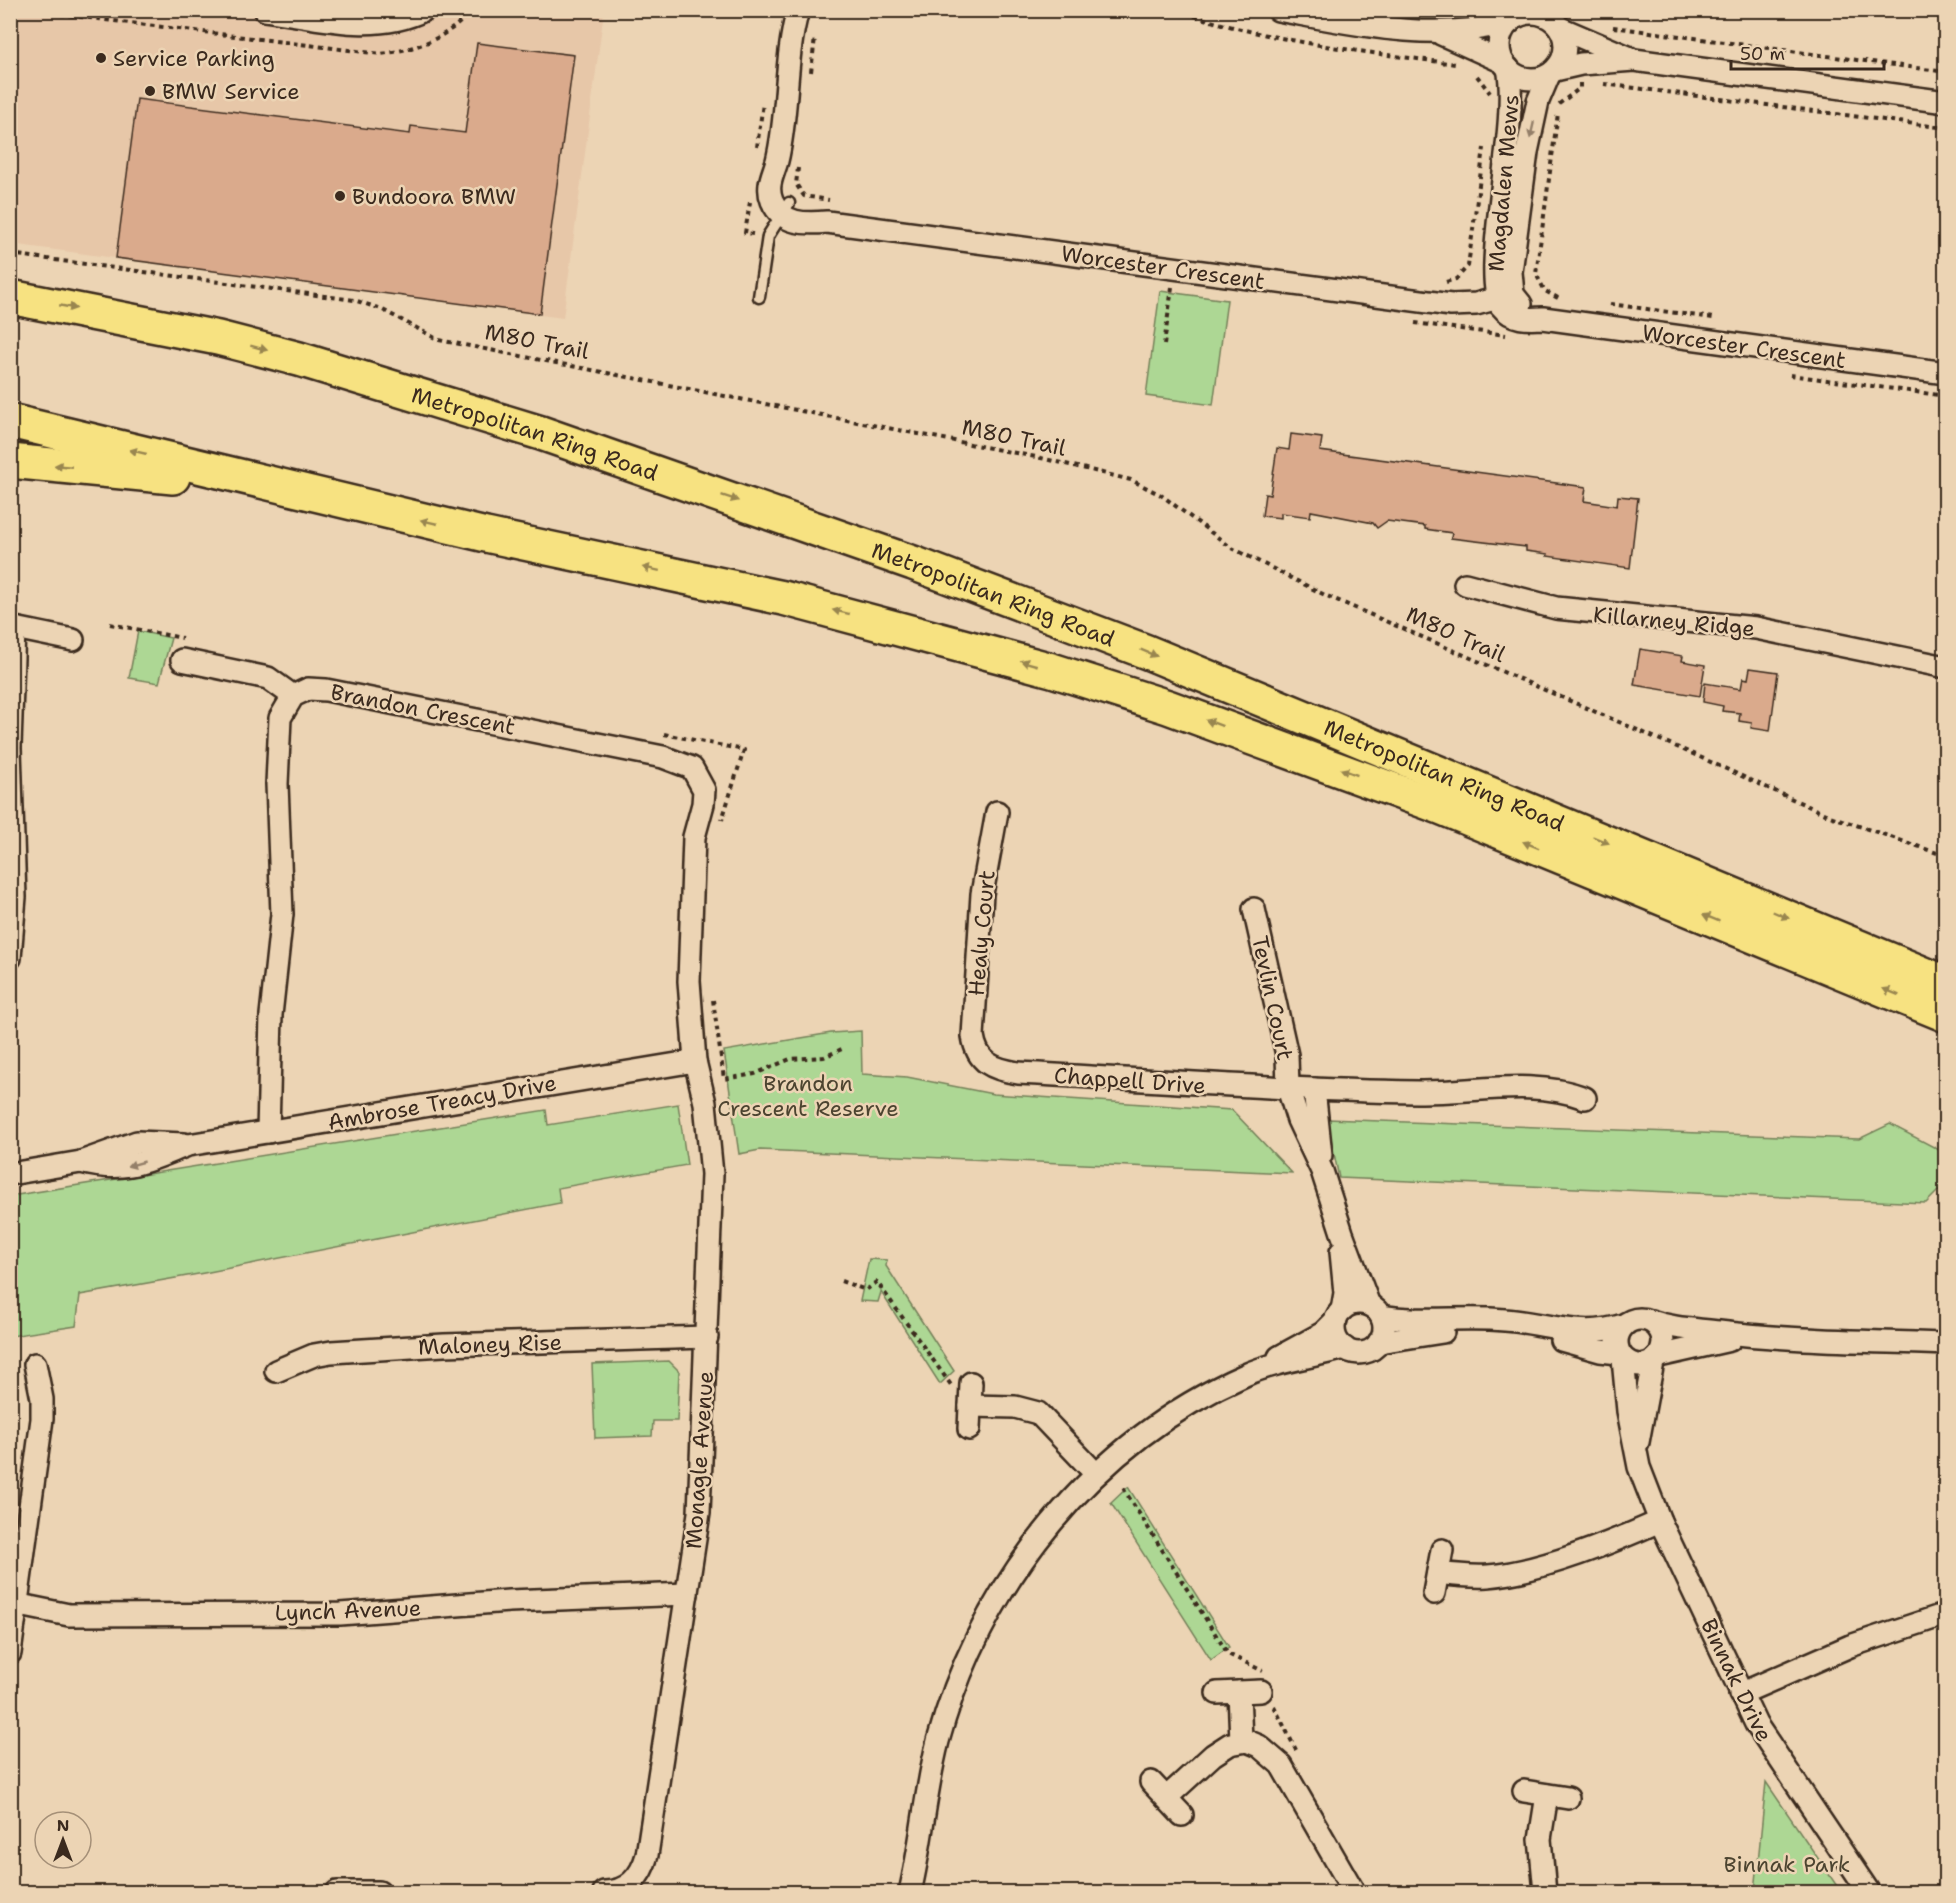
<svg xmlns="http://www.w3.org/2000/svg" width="1956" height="1903" font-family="'Shantell Sans',sans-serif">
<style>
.built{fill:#e7c7a8}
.green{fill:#add794;stroke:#748059;stroke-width:1.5}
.building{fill:#daaa8c;stroke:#3b2a1e;stroke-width:1.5}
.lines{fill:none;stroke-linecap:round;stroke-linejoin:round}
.lane-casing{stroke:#3b2a1e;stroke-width:15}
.street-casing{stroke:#3b2a1e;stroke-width:26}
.highway-casing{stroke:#3b2a1e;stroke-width:38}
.path{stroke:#3b2a1e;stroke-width:4;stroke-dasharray:4.5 4.5;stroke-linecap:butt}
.lane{stroke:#ecd4b4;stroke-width:10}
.street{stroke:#ecd4b4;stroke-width:21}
.highway{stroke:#f7e281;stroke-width:33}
.oneway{fill:#947f69}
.oneway2{fill:#998650}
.poi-dot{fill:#3b2a1e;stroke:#ecd4b4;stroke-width:2}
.labels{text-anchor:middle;stroke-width:5;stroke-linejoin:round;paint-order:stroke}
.poi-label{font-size:22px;fill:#3b2a1e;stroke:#ecd4b4;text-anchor:start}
.street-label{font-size:22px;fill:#3b2a1e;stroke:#ecd4b4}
.park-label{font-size:22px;fill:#4c4430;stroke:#ecd4b4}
</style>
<rect width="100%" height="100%" fill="#ecd4b4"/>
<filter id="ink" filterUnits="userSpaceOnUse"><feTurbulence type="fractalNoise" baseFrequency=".0167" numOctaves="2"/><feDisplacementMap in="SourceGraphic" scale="12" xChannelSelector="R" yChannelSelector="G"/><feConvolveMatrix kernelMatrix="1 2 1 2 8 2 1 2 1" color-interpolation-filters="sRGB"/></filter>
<g filter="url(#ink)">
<polygon class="built" points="11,11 604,11 563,318 11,244"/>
<g class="green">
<polygon points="1384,11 1514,11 1455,23 1387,16"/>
<polygon points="1160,291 1227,300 1213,405 1146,396"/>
<polygon points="138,631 171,638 159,683 129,678"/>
<polygon points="861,1031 862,1074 907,1077 993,1094 1232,1110 1292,1173 760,1150 739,1154 724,1051 831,1033"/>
<polygon points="678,1104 687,1165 558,1188 560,1203 204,1273 80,1295 76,1326 11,1336 11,1196 546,1110 548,1125"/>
<polygon points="1327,1119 1859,1139 1890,1124 1945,1153 1945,1184 1926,1203 1339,1178"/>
<polygon points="869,1259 887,1260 886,1266 954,1371 940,1384 881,1292 878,1302 860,1301"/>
<polygon points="669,1361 679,1371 677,1421 653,1421 652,1436 595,1438 592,1364"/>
<polygon points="1128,1487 1229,1647 1211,1660 1111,1503"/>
<polygon points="1766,1782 1841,1892 1755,1892"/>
</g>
<g class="building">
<polygon points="477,43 574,55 540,314 116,258 137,99 410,134 411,126 465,133"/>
<polygon points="1291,434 1322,438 1320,451 1586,487 1584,501 1617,506 1618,496 1638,498 1630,568 1547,556 1548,554 1526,551 1526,547 1451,538 1452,533 1425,529 1425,526 1387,521 1377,528 1373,523 1311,511 1310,517 1281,513 1281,518 1262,516 1265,494 1270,495 1277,448 1289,450"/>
<polygon points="1640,649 1683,656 1682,661 1705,665 1700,696 1634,685"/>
<polygon points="1750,668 1778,672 1770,731 1751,728 1752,723 1739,721 1740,713 1722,711 1723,706 1703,702 1705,683 1741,689 1743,678 1748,679"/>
</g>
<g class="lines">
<defs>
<polyline id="lane" points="759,297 768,236 789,203"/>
<g id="street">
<path d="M265,10C317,17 375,35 424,10"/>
<path d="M798,10C784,59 789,112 777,161C773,175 766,186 772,201C782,225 806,224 827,222L1451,305L1476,304L1513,294"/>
<path d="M1278,10C1354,24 1435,43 1510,22"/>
<circle cx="1532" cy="46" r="33"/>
<polyline points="1560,28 1628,57"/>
<polyline points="1441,34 1503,62"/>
<path d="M1508,68C1520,123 1480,275 1501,306C1512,320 1528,319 1543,318L1946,373"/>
<polyline points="1555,70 1581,64 1634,60 1946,102"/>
<polyline points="1521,304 1513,294 1511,272 1527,152 1538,101 1549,75"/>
<polyline points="1465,584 1556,608 1756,628 1946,667"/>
<polyline points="10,627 73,640"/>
<polyline points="182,660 268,678 293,696"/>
<polyline points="10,746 14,628"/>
<polyline points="10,749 15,897 10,958"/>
<path d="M997,812L982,894L973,1036C977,1063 993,1069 1018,1073C1152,1080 1285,1090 1418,1092C1473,1093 1533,1078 1585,1098"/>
<polyline points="1254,909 1287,1055 1288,1088 1298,1120 1322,1171 1342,1233 1369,1305"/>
<polyline points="1314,1089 1321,1155"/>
<path d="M268,1132L271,1015L282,914L277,784L280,718L293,696L308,689L326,690L663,757L692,768L704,790L703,804L694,837L689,981L695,1061L705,1103L712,1174L699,1513L647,1855C641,1877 628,1892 604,1892"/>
<path d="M81,1162C126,1174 147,1161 188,1145L695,1061"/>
<polyline points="10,1174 81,1162 137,1142 184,1144"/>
<polyline points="1341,1252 1345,1293 1342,1310"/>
<circle cx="1359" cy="1328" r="25"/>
<path d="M1381,1316C1423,1323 1464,1316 1505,1320C1547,1323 1582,1339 1623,1325"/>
<circle cx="1640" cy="1342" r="23"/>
<path d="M1651,1321C1674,1329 1695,1329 1719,1332C1794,1341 1870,1341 1946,1344"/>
<polyline points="1561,1340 1600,1351 1619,1353"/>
<polyline points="1379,1342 1443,1332"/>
<polyline points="1659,1356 1730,1340"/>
<polyline points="1279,1357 1323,1333 1336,1320"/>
<polyline points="1623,1359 1628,1411 1639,1467 1660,1521 1756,1724 1869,1892"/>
<polyline points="276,1371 314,1355 331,1352 444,1345 707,1337"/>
<polyline points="970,1406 1015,1407 1038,1413 1096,1474"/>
<polyline points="969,1429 971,1383"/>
<polyline points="1638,1442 1653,1362"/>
<path d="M1438,1573C1454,1575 1472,1577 1488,1576C1541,1572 1611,1543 1660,1521"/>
<polyline points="1434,1593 1442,1550"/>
<polyline points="10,1603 69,1615 340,1614 509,1601 687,1594"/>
<polyline points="10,1653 42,1419 42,1399 35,1364"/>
<polyline points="1239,1692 1241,1741"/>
<polyline points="1217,1693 1261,1691"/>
<polyline points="1740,1694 1850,1646 1946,1614"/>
<polyline points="1151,1782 1182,1815"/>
<polyline points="1524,1791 1568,1798"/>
<polyline points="1166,1798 1213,1755 1230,1744 1247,1741 1259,1746 1281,1765 1354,1892"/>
<polyline points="337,1892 379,1892"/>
<path d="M910,1892C922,1843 925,1791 938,1741C981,1583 1093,1442 1245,1375C1276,1361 1313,1357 1345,1348"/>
<polyline points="1545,1892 1540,1839 1547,1795"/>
</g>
<g id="highway">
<path id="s1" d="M10,297L218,338L299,359L541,433L913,563L1147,652L1946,983"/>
<polyline points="10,421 486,535 783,598 1052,670 1168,707 1440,807 1946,1015"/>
<polyline points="10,461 173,477"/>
</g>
</defs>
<use href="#lane" class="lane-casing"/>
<use href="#street" class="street-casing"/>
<use href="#highway" class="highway-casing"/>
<g class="path">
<path d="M25,10L381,54C417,49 448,38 472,10"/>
<path d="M1177,10C1267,42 1361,51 1455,64"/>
<polyline points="1613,27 1946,72"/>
<polyline points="811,72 815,37"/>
<polyline points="1477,76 1490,93"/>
<polyline points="1604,84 1946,128"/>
<polyline points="1559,104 1580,88 1580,83"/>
<polyline points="757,147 763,103"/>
<polyline points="798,168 796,184 804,196 829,200"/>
<polyline points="750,202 745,233 753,234"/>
<polyline points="10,254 354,300 381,309 439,340 1041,458 1131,480 1161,495 1232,548 1325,595 1693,754 1830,816 1946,856"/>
<polyline points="1446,282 1456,279 1468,266 1484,148"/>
<polyline points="1558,298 1545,291 1536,274 1558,113"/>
<polyline points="1610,304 1713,318"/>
<polyline points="1415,323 1506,335"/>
<polyline points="1164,345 1172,287"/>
<polyline points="1790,375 1946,396"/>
<polyline points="110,624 182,638"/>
<polyline points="664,734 744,750 722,820"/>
<polyline points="713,1000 724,1079 755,1074 790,1059 824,1057 844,1048"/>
<polyline points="841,1281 866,1290 877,1282 951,1385"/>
<polyline points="1123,1488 1228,1654 1263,1671"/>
<polyline points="1274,1706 1296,1750"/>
</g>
<use href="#lane" class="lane"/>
<use href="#street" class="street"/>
<use href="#highway" class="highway"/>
</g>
<defs><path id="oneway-solid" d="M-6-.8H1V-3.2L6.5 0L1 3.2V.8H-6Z" transform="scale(1.5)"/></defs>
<g class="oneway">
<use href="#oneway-solid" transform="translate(1532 130) rotate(103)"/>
<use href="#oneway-solid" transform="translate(136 1164) rotate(164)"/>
</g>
<g class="oneway2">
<use href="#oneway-solid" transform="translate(68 307) rotate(11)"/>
<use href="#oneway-solid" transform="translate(259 348) rotate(15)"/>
<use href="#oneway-solid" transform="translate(138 452) rotate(-167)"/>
<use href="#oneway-solid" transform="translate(63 466) rotate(-175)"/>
<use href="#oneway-solid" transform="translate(730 498) rotate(19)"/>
<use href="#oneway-solid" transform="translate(429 522) rotate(-167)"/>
<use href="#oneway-solid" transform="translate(651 569) rotate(-168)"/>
<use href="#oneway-solid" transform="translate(841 612) rotate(-166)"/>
<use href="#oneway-solid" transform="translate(1149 653) rotate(22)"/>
<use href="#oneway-solid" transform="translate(1029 663) rotate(-164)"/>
<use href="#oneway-solid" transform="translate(1214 723) rotate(-160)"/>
<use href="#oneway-solid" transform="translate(1349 772) rotate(-160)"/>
<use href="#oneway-solid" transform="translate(1601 840) rotate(23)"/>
<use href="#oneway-solid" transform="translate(1531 845) rotate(-158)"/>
<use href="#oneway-solid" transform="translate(1781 915) rotate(23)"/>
<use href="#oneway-solid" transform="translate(1711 918) rotate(-158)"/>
<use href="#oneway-solid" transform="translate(1891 992) rotate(-158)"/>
</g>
</g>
<g class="poi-dot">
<circle cx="101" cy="58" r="6"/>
<circle cx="150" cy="91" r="6"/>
<circle cx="340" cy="196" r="6"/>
</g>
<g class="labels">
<g class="poi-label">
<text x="113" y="66">Service Parking</text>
<text x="162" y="99">BMW Service</text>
<text x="352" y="204">Bundoora BMW</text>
</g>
<g class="street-label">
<text transform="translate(1503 183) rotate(-85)" y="8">Magdalen Mews</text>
<text transform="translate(1163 267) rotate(8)" y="8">Worcester Crescent</text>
<text transform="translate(537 341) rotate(11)" y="8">M80 Trail</text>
<text transform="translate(1744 346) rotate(8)" y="8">Worcester Crescent</text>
<text dy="8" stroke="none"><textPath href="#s1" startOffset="543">Metropolitan Ring Road</textPath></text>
<text transform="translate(1014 437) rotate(12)" y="8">M80 Trail</text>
<text dy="8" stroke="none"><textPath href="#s1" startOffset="1029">Metropolitan Ring Road</textPath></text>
<text transform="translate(1674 621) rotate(5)" y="8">Killarney Ridge</text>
<text transform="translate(1456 634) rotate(24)" y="8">M80 Trail</text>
<text transform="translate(423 709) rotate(11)" y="8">Brandon Crescent</text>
<text dy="8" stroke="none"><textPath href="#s1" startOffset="1515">Metropolitan Ring Road</textPath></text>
<text transform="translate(981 933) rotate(-85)" y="8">Healy Court</text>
<text transform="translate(1273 998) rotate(78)" y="8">Tevlin Court</text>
<text transform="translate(1130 1080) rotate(4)" y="8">Chappell Drive</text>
<text transform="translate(442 1102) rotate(-10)" y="8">Ambrose Treacy Drive</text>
<text transform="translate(490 1344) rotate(-2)" y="8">Maloney Rise</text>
<text transform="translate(699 1460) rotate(-86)" y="8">Monagle Avenue</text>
<text transform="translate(348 1610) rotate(-2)" y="8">Lynch Avenue</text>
<text transform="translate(1737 1680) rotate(64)" y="8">Binnak Drive</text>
</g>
<g class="park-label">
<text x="808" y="1091">Brandon<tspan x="808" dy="25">Crescent Reserve</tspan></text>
<text x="1787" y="1872">Binnak Park</text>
</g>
</g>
<rect width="1956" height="1903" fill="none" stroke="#ecd4b4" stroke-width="36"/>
<rect x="18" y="18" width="1920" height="1867" fill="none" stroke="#3b2a1e" stroke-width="2" filter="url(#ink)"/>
<g transform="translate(63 1840)"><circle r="28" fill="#ecd4b4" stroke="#a59078" stroke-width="1.5"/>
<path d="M0-4.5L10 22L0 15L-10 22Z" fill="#3b2a1e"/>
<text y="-9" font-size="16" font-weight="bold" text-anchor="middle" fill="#3b2a1e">N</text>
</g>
<path d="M1731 60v9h153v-9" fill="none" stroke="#3b2a1e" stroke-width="3"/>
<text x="1740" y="60" font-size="18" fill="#3b2a1e" stroke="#ecd4b4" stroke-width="4.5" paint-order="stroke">50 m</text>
</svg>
